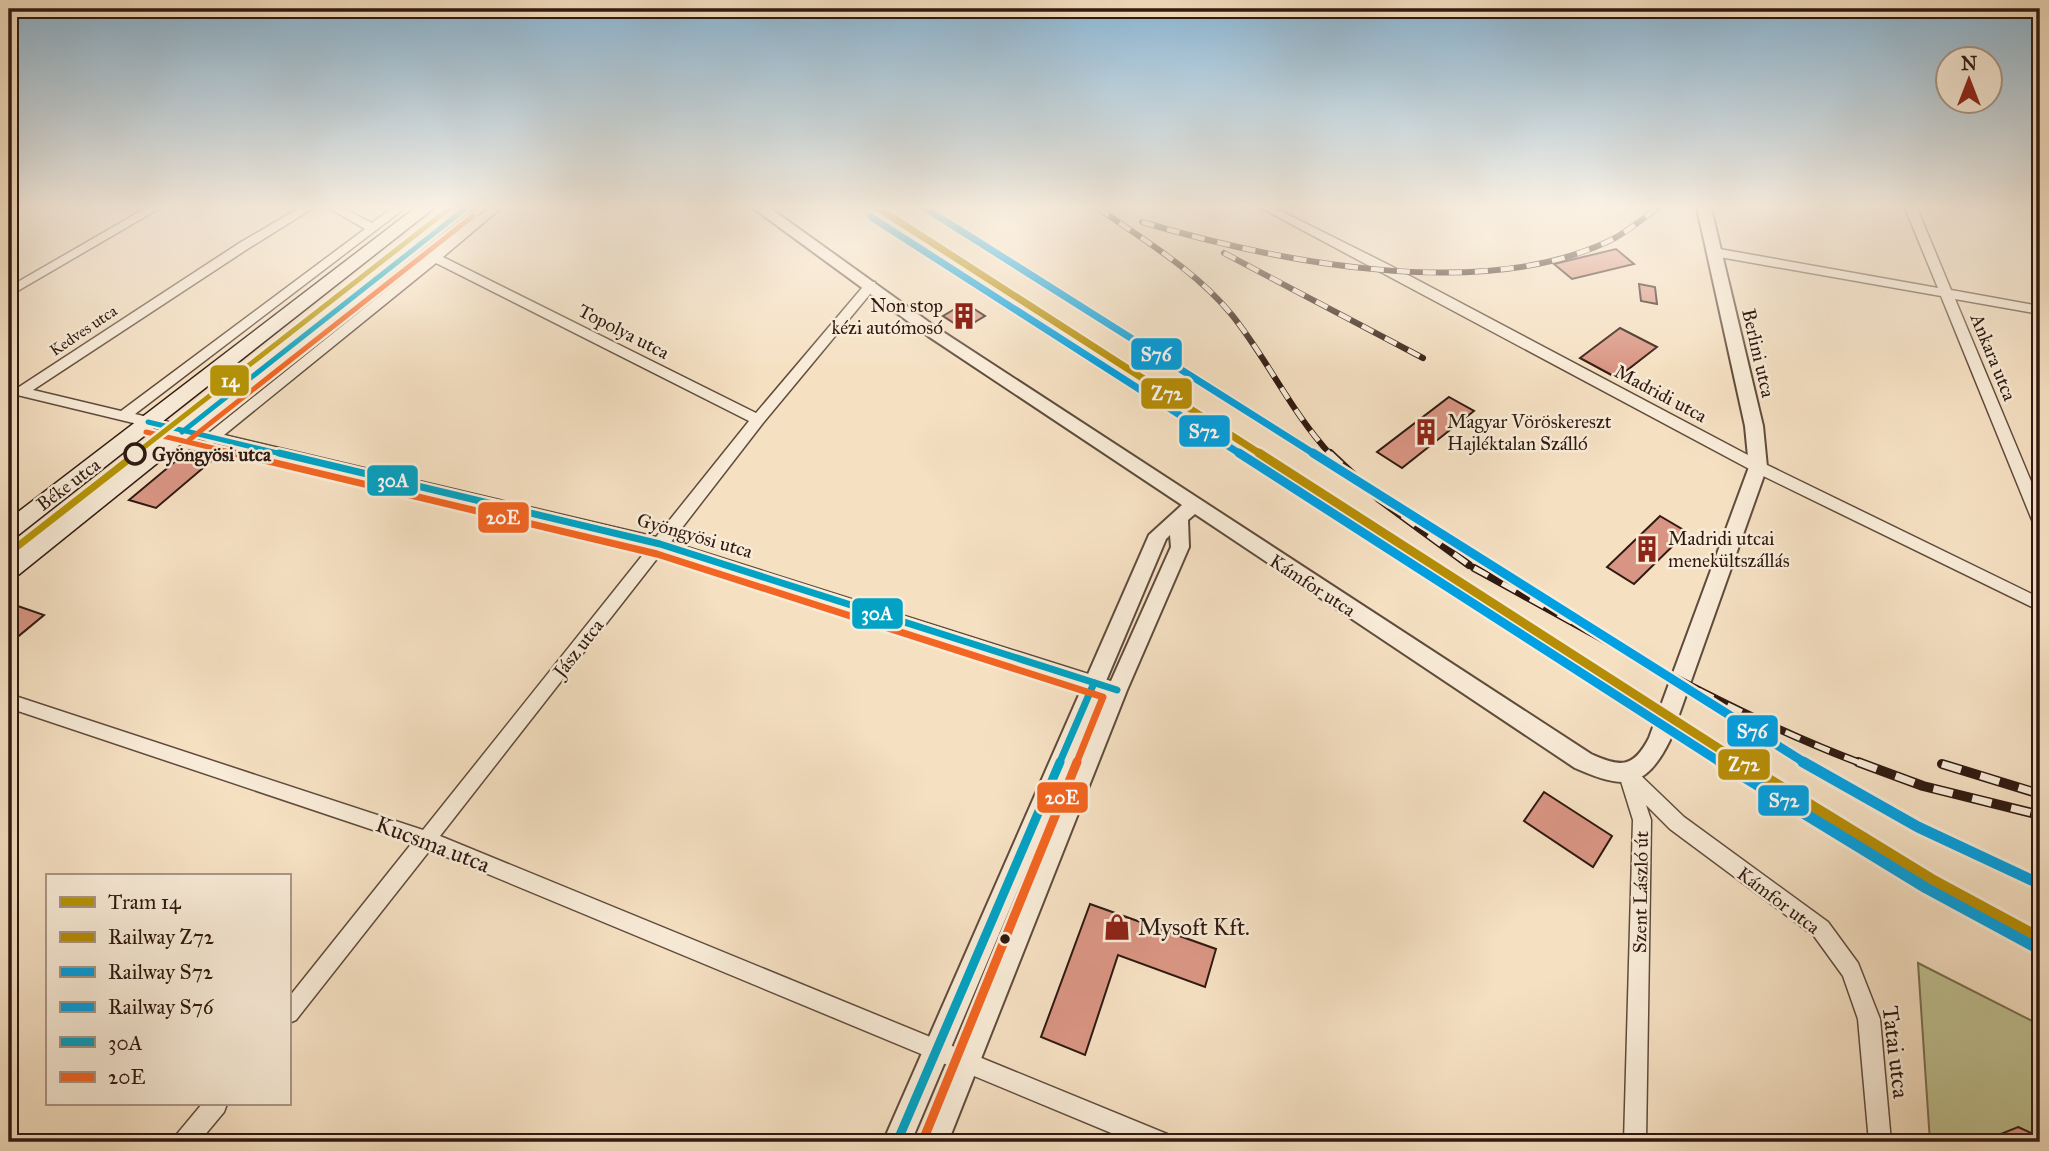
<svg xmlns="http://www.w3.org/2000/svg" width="2049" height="1151" font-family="'IM FELL Great Primer',serif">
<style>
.green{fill:#bfc191;stroke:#776d50;stroke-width:2}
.building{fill:#d99583;stroke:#2f1910;stroke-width:2}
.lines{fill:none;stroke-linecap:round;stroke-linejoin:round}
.minor-casing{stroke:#604b3c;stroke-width:3}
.tertiary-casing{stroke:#604b3c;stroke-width:4}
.secondary-casing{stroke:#2f1910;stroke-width:3}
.minor{fill:#f8ebd7;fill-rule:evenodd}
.tertiary{fill:#f8ebd7;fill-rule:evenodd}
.secondary{fill:#f8ebd7;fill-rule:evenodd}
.rail-far2-casing{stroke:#2f1910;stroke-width:6}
.rail-far1-casing{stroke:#2f1910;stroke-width:8}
.rail-casing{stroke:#2f1910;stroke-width:10}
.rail-far2{stroke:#f8ebd7;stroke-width:4.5;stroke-dasharray:13;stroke-linecap:butt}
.rail-far1{stroke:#f8ebd7;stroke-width:5;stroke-dasharray:16;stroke-linecap:butt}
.rail{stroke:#f8ebd7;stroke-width:7;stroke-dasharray:20;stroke-linecap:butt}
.bus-1-far2-casing{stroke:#f8ebd7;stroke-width:10}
.bus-1-far1-casing{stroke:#f8ebd7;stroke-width:12}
.bus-1-casing{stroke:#f8ebd7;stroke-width:14}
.bus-2-far2-casing{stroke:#f8ebd7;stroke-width:10}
.bus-2-far1-casing{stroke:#f8ebd7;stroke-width:12}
.bus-2-casing{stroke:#f8ebd7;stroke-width:14}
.bus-1-far2{stroke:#02a2c4;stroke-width:5}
.bus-1-far1{stroke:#02a2c4;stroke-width:7}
.bus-1{stroke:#02a2c4;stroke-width:9}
.bus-2-far2{stroke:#f26522;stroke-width:5}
.bus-2-far1{stroke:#f26522;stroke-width:7}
.bus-2{stroke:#f26522;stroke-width:9}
.rail-1-far2-casing{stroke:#f8ebd7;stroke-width:11}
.rail-1-far1-casing{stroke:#f8ebd7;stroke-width:14}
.rail-1-casing{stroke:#f8ebd7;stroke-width:17}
.rail-2-far2-casing{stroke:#f8ebd7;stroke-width:11}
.rail-2-far1-casing{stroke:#f8ebd7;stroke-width:14}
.rail-2-casing{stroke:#f8ebd7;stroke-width:17}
.rail-3-far2-casing{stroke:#f8ebd7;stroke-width:11}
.rail-3-far1-casing{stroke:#f8ebd7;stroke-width:14}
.rail-3-casing{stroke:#f8ebd7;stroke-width:17}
.rail-1-far2{stroke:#b68d06;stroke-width:7}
.rail-1-far1{stroke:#b68d06;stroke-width:9}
.rail-1{stroke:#b68d06;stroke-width:11}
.rail-2-far2{stroke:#00a0e3;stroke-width:7}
.rail-2-far1{stroke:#00a0e3;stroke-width:9}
.rail-2{stroke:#00a0e3;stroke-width:11}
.rail-3-far2{stroke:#00a0e3;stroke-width:7}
.rail-3-far1{stroke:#00a0e3;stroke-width:9}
.rail-3{stroke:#00a0e3;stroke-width:11}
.tram-1-far1-casing{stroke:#f8ebd7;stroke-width:10}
.tram-1-casing{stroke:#f8ebd7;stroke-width:12}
.tram-1-far1{stroke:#b69506;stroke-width:5}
.tram-1{stroke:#b69506;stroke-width:7}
.stop-dot{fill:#f8ebd7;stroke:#2f1910;stroke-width:3.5}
.bus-dot{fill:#2f1910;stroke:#f8ebd7;stroke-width:2.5}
.labels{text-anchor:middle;stroke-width:5;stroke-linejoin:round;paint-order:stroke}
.far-street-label{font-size:16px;fill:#2f1910;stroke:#f8ebd7}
.poi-label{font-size:19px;fill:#2f1910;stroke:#f8ebd7;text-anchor:start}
.street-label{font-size:19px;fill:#2f1910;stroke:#f8ebd7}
.stop-label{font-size:19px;font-weight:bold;fill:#2f1910;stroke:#f8ebd7;text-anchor:start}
.near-street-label{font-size:23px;fill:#2f1910;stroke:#f8ebd7}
.near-poi-label{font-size:23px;fill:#2f1910;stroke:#f8ebd7;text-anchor:start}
.line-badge{stroke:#f8ebd7;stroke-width:2.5}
.badge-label{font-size:19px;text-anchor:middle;font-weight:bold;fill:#fff}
</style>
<rect width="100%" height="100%" fill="#f5e0c2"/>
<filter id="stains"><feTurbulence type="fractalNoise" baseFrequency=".00286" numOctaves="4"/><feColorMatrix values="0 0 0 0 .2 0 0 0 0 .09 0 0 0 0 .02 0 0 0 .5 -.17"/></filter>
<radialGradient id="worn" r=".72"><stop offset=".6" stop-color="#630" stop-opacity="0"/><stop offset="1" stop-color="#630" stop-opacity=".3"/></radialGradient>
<polygon class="green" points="1918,963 2040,1025 2040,1142 1930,1142"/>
<g class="building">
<polygon points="1616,249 1634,264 1572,279 1554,264"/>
<polygon points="1639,284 1655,287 1657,304 1641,301"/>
<polygon points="965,303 985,316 963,329 943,316"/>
<polygon points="1620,328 1657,347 1617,378 1580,358"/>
<polygon points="1449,397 1474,411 1402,468 1377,452"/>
<polygon points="189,450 216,457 156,508 129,500"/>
<polygon points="1660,516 1687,532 1634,584 1607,567"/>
<polygon points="9,603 44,615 9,644"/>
<polygon points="1544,792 1612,836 1593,867 1524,821"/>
<polygon points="1090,904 1216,949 1205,987 1118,955 1085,1055 1041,1037"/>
<polygon points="2018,1127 2040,1137 2040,1142 1981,1142"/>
</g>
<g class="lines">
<defs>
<g id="minor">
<polygon points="146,208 160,208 9,296 9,287"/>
<path d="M299,208H313L249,248L33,390L121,411L365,229L329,208H343L372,223L392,208H405L135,414L210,432L489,208H501L443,257L756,413L867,282H875V288L763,423L671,542L1117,683L1123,685L1126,690L1123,695L1117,697L663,551L440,836L1167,1134L1170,1142H1133L430,850L296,1020L289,1023V997L412,843L9,708V694L423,830L649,547L214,443L210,444L204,440L9,393V385L19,387L241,242ZM436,263L749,421L656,537L224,435Z"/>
<polygon points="1261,208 1275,208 1391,266 1763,463 2040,598 2040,611 1753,471"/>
<polygon points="1905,208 1917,208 1951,290 2040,306 2040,314 1955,299 2040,503 2040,525 2032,520 1941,296 1714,256 1708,252 1714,248 1938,288"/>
<polygon points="1628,767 1634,769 1684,817 1828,922 1858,963 1880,1019 1891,1142 1869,1142 1858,1019 1843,976 1814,936 1670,829 1646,805 1651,820 1646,1142 1624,1142 1633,820 1619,775 1622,769"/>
<polygon points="202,1104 227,1104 224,1112 199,1142 174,1142 177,1134"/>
</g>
<path id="tertiary" d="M753,208H770L940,330L1591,754C1620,767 1633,769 1649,738L1749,467L1745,426L1697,208H1711L1763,426L1767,467L1670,740C1645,791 1623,789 1575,768L1195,514L1188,520L1189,547L1127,690L948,1142H920L1107,690L1171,547L1170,535L1166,539L911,1142H883L1149,535L1182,505L928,336Z"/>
<g id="secondary">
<polygon points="415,208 434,208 17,536 9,538 9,519"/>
<polygon points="455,208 474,208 17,576 9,579 9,558"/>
</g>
</defs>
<use href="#minor" class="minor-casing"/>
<use href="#tertiary" class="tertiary-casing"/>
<use href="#secondary" class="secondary-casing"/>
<use href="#minor" class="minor"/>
<use href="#tertiary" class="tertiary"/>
<use href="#secondary" class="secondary"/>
<defs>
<g id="rail-far2">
<path d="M1098,208C1145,241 1195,270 1232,315C1268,360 1291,412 1331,455"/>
<path d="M1142,222C1274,261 1479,303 1609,241C1626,233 1642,219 1657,208"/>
<polyline points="1224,253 1423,358"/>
</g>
<g id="rail-far1">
<polyline points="1330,453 1379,499 1469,565"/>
<path d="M1474,568C1601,637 1727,713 1863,764"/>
</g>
<g id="rail">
<polyline points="1858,762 1923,786 2040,815"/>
<polyline points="1942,764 2040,794"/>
</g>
</defs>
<use href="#rail-far2" class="rail-far2-casing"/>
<use href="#rail-far1" class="rail-far1-casing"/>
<use href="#rail" class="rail-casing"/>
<use href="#rail-far2" class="rail-far2"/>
<use href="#rail-far1" class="rail-far1"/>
<use href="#rail" class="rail"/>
<defs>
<g id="bus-1-far2">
<polyline points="148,422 286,455"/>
<polyline points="182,432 466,208"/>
</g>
<g id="bus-1-far1">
<polyline points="279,453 660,544 1117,690"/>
<polyline points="1059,764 1094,683"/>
</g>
<polyline id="bus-1" points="897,1142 1060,762"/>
<g id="bus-2-far2">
<polyline points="146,432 242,455"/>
<polyline points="189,440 473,216"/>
</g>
<polyline id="bus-2-far1" points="234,453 657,554 1103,697 1076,764"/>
<polyline id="bus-2" points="924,1138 1077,762"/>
</defs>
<use href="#bus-1-far2" class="bus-1-far2-casing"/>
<use href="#bus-1-far1" class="bus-1-far1-casing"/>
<use href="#bus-1" class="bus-1-casing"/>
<use href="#bus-2-far2" class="bus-2-far2-casing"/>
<use href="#bus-2-far1" class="bus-2-far1-casing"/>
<use href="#bus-2" class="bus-2-casing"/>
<use href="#bus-1-far2" class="bus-1-far2"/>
<use href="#bus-1-far1" class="bus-1-far1"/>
<use href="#bus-1" class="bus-1"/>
<use href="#bus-2-far2" class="bus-2-far2"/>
<use href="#bus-2-far1" class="bus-2-far1"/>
<use href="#bus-2" class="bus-2"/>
<defs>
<polyline id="rail-1-far2" points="878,208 1262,455"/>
<polyline id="rail-1-far1" points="1259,453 1743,764"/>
<polyline id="rail-1" points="1740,762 1931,879 2040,938"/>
<polyline id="rail-2-far2" points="871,217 1242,455"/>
<polyline id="rail-2-far1" points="1239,453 1723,764"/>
<polyline id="rail-2" points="1720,762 1926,888 2035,947"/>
<polyline id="rail-3-far2" points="925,208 1316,455"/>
<polyline id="rail-3-far1" points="1313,453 1807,764"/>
<polyline id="rail-3" points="1803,762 1918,827 2040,884"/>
</defs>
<use href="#rail-1-far2" class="rail-1-far2-casing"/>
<use href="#rail-1-far1" class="rail-1-far1-casing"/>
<use href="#rail-1" class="rail-1-casing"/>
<use href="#rail-2-far2" class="rail-2-far2-casing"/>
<use href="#rail-2-far1" class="rail-2-far1-casing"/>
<use href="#rail-2" class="rail-2-casing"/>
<use href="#rail-3-far2" class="rail-3-far2-casing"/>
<use href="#rail-3-far1" class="rail-3-far1-casing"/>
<use href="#rail-3" class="rail-3-casing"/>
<use href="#rail-1-far2" class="rail-1-far2"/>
<use href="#rail-1-far1" class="rail-1-far1"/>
<use href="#rail-1" class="rail-1"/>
<use href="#rail-2-far2" class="rail-2-far2"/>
<use href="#rail-2-far1" class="rail-2-far1"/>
<use href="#rail-2" class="rail-2"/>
<use href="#rail-3-far2" class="rail-3-far2"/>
<use href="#rail-3-far1" class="rail-3-far1"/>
<use href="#rail-3" class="rail-3"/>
<defs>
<polyline id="tram-1-far1" points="134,455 450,208"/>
<polyline id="tram-1" points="9,553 137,453"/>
</defs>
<use href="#tram-1-far1" class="tram-1-far1-casing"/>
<use href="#tram-1" class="tram-1-casing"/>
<use href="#tram-1-far1" class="tram-1-far1"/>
<use href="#tram-1" class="tram-1"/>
</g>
<linearGradient id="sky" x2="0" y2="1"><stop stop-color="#8ab7d6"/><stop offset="0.56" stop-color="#faf1e4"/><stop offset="1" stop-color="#faf1e4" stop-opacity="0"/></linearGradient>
<rect width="2049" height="369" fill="url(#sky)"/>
<defs>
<symbol id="building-bare" viewBox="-9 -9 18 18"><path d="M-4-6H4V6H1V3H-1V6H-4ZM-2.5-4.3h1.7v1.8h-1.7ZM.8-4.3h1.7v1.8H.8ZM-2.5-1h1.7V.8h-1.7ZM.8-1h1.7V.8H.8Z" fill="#8f2418" stroke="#f8ebd7" stroke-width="2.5" paint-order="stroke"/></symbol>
<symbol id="shop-bare" viewBox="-9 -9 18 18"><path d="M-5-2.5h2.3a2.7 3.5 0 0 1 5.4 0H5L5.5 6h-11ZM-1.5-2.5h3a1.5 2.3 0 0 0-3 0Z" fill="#8f2418" stroke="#f8ebd7" stroke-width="2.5" paint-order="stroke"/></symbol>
</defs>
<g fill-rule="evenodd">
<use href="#building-bare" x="945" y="297" width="38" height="38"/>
<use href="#building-bare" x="1407" y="413" width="38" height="38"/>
<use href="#building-bare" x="1628" y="530" width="38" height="38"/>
<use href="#shop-bare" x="1098" y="908" width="38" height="38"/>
</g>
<circle class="stop-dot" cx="135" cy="454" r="10"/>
<circle class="bus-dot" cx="1005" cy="939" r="6"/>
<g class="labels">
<g class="far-street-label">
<text transform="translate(83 330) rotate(-34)" y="6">Kedves utca</text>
</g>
<g class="poi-label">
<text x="943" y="312" text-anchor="end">Non stop<tspan x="943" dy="22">kézi autómosó</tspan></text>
<text x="1447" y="428">Magyar Vöröskereszt<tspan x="1447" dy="22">Hajléktalan Szálló</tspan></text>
<text x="1668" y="545">Madridi utcai<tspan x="1668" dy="22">menekültszállás</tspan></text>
</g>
<g class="street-label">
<text transform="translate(624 331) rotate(27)" y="7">Topolya utca</text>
<text transform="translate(1759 353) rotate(77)" y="7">Berlini utca</text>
<text transform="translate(1994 357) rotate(68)" y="7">Ankara utca</text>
<text transform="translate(1661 393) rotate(28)" y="7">Madridi utca</text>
<text transform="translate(68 484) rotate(-37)" y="7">Béke utca</text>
<text transform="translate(695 535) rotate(16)" y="7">Gyöngyösi utca</text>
<text transform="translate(1313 585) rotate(33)" y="7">Kámfor utca</text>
<text transform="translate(578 648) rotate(-52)" y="7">Jász utca</text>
<text transform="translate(1640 892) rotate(-89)" y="7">Szent László út</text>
<text transform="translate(1779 900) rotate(37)" y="7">Kámfor utca</text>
</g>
<g class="stop-label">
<text x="152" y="461">Gyöngyösi utca</text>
</g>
<g class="near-street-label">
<text transform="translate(433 844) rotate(21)" y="8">Kucsma utca</text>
<text transform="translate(1896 1052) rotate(83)" y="8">Tatai utca</text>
</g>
<g class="near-poi-label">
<text x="1138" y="935">Mysoft Kft.</text>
</g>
</g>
<g class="line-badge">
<rect x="1130" y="337" width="53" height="34" rx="7" fill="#00a0e3"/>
<rect x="209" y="364" width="41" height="33" rx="7" fill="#b69506"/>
<rect x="1140" y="377" width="53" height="33" rx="7" fill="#b68d06"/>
<rect x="1178" y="414" width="53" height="34" rx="7" fill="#00a0e3"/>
<rect x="366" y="464" width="53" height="33" rx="7" fill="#02a2c4"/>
<rect x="477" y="501" width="53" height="33" rx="7" fill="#f26522"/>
<rect x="851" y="597" width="53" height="33" rx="7" fill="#02a2c4"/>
<rect x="1726" y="714" width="53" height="34" rx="7" fill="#00a0e3"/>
<rect x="1717" y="748" width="54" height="33" rx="7" fill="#b68d06"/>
<rect x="1036" y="781" width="53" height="33" rx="7" fill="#f26522"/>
<rect x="1757" y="784" width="53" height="33" rx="7" fill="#00a0e3"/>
</g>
<g class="badge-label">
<text x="1156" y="361">S76</text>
<text x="230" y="387">14</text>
<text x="1167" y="400">Z72</text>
<text x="1204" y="438">S72</text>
<text x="393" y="487">30A</text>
<text x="503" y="524">20E</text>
<text x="877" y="620">30A</text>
<text x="1752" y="738">S76</text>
<text x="1744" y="771">Z72</text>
<text x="1062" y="804">20E</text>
<text x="1784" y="807">S72</text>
</g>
<rect width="2049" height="1151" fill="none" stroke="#f5e0c2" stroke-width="35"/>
<rect x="10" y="10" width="2028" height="1130" fill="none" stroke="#2f1910" stroke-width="3.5"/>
<rect x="18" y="18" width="2014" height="1116" fill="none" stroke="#2f1910" stroke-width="2"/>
<rect x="46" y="874" width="245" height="231" fill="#f8ebd7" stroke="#a89787" stroke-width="2"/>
<rect x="60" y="897" width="35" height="10" fill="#b69506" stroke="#a89787" stroke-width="2"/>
<text x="108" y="909" font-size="21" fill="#2f1910">Tram 14</text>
<rect x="60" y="932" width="35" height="10" fill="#b68d06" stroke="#a89787" stroke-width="2"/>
<text x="108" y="944" font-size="21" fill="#2f1910">Railway Z72</text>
<rect x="60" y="967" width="35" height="10" fill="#00a0e3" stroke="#a89787" stroke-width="2"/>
<text x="108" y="979" font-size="21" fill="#2f1910">Railway S72</text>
<rect x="60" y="1002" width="35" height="10" fill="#00a0e3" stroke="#a89787" stroke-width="2"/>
<text x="108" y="1014" font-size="21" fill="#2f1910">Railway S76</text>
<rect x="60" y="1037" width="35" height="10" fill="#02a2c4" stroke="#a89787" stroke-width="2"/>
<text x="108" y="1050" font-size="21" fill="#2f1910">30A</text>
<rect x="60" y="1072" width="35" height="10" fill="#f26522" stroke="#a89787" stroke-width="2"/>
<text x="108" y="1084" font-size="21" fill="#2f1910">20E</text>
<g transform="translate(1969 80)"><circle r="33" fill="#f8ebd7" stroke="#a89787" stroke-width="2"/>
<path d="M0-5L12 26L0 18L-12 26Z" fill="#8f2418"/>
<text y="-10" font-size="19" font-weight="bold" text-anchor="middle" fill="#2f1910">N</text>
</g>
<rect width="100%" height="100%" filter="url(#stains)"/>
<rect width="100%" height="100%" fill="url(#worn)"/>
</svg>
